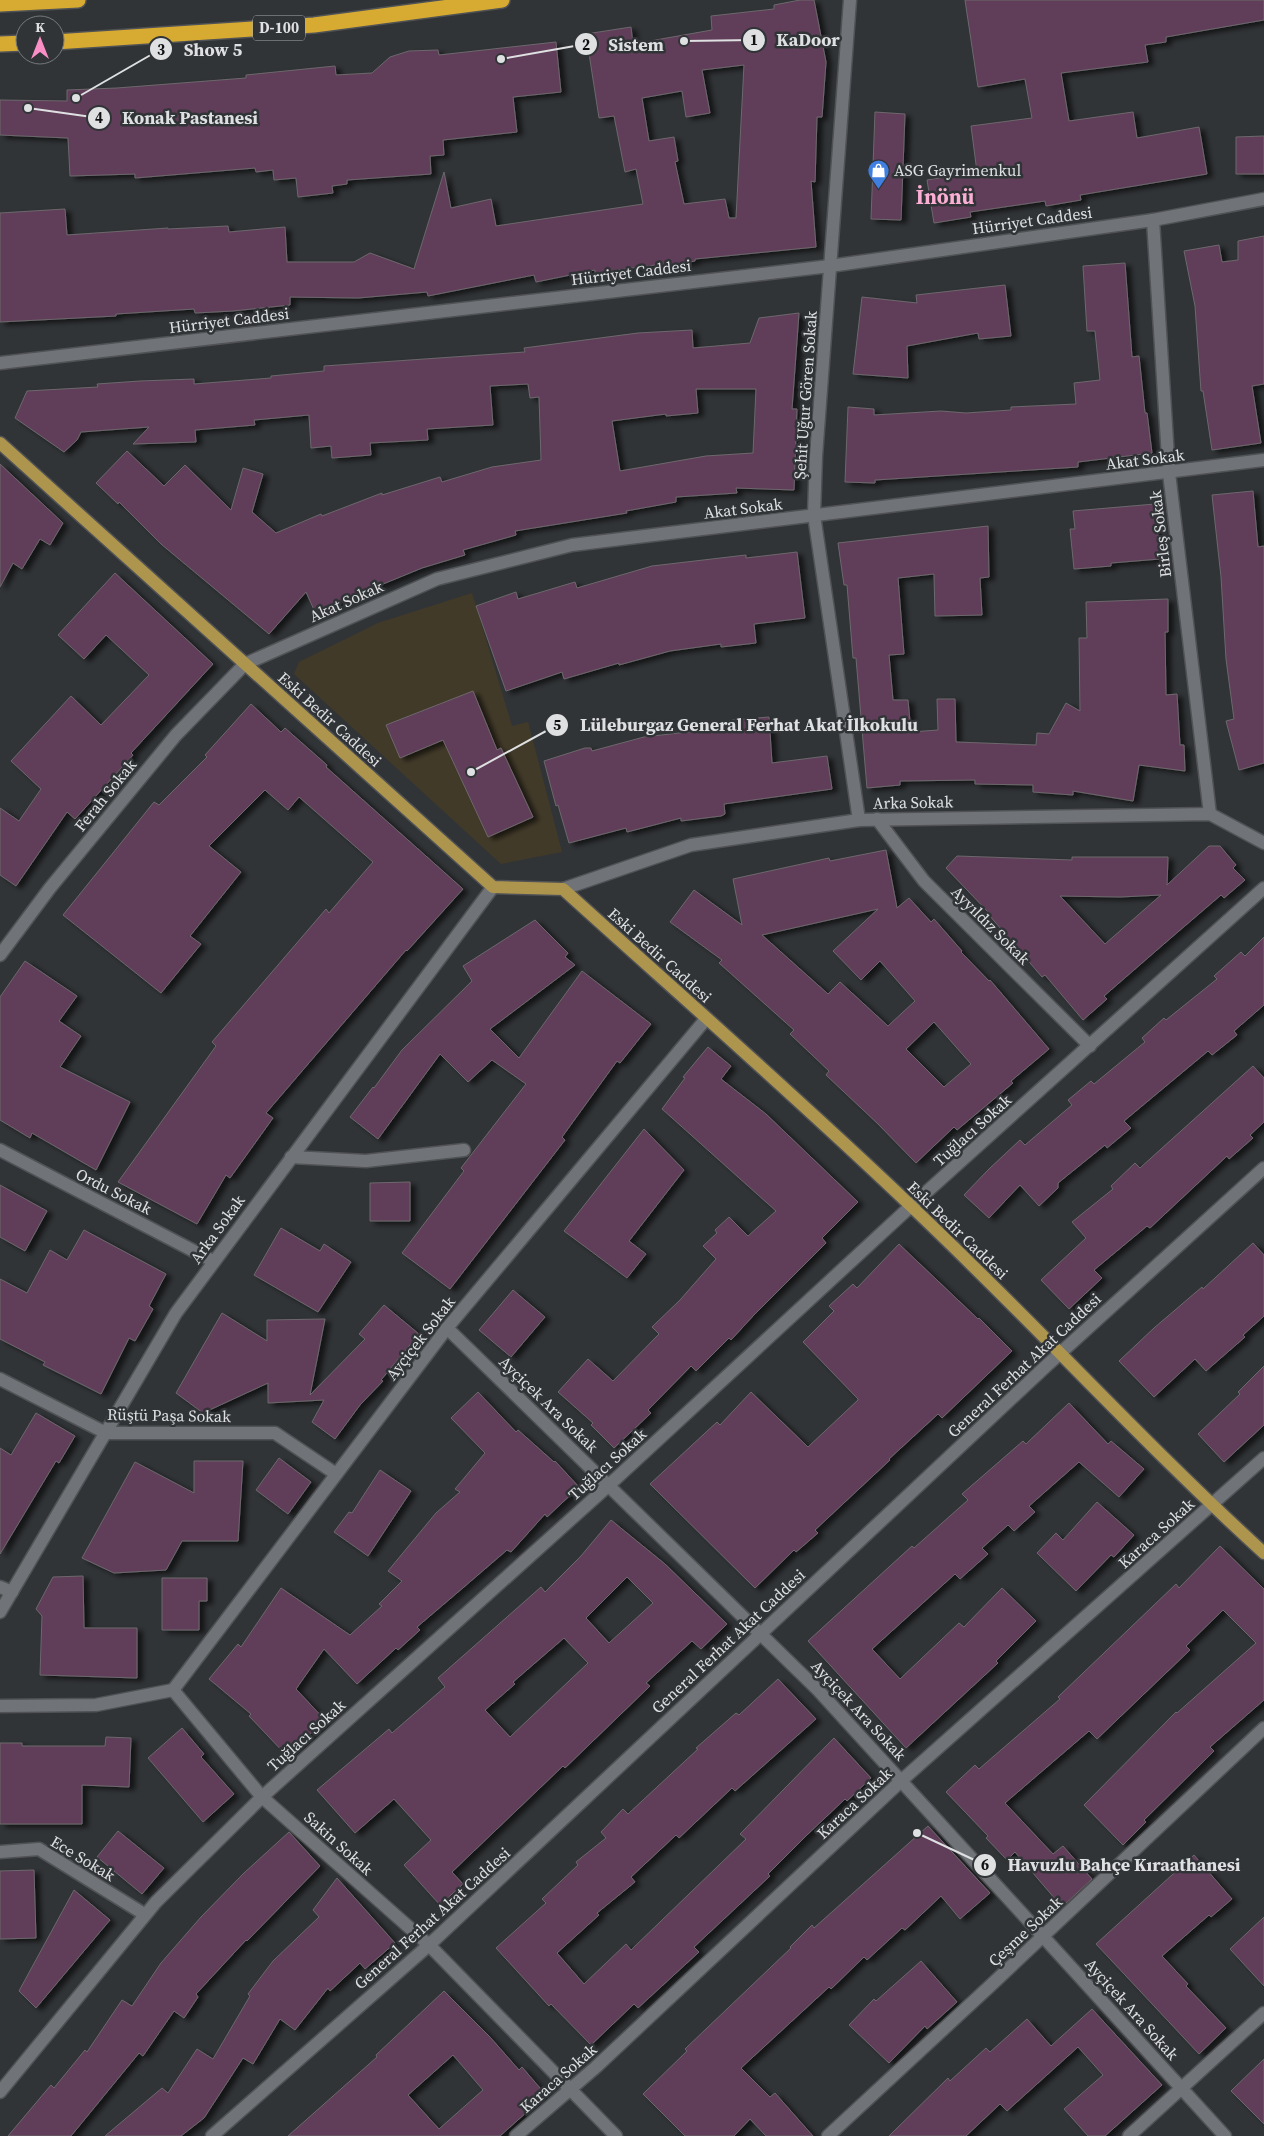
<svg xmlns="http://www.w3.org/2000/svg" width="1264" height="2136" font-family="'Source Serif 4',serif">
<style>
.education{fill:#423a29}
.building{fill:#603c59;stroke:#6d686c;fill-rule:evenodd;filter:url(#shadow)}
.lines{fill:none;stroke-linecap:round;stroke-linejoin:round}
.minor-casing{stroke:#505255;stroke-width:15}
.major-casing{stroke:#505255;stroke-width:15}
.highway-casing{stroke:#505255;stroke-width:18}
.minor{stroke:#707478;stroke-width:12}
.major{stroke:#ae954d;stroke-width:12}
.highway{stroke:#d7ab31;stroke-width:15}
.labels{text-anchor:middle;stroke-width:5;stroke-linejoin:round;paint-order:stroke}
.shield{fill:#313437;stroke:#aaacaf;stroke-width:1}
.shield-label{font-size:15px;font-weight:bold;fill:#dee0e2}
.poi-label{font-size:16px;fill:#dee0e2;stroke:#313437;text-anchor:start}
.street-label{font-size:16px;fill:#dee0e2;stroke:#313437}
.district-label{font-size:21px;font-weight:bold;fill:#fcafd4;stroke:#313437}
.leader{fill:none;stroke:#dee0e2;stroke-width:2}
.callout-dot{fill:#dee0e2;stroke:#313437;stroke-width:2}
.mark-label{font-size:15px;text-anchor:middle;font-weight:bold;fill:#111}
.callout-label{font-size:18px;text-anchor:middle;font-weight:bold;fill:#dee0e2;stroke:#313437;stroke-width:5;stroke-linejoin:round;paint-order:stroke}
</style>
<defs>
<filter id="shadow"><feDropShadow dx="5.5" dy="3" stdDeviation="2.5" flood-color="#0009"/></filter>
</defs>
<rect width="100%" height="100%" fill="#313437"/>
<polygon class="education" points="472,593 512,726 528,722 562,852 501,864 294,674 299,662 378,623"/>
<g class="building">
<path d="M800,0H814L826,62L822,117H817L815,182L811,181L816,247L695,259V261L656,269L655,265L595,273V270L536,282L534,275L428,296L427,292L358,298L290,297V305L233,311L195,313L194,309L116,314V316L0,322V213L65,209L67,235L168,228V229L228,226L229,232L285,227L287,262H354L370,253L414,269L444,172L451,208L491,199L496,226L643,204L636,169L625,172L614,116L599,118L586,34L631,27L633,44L712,30L711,16L774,9V5ZM744,65L736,218H729L725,199L684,204L675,162L678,161L674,137L649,141L642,98L682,91L686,117L710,113L702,70Z"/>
<polygon points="965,0 1264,0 1264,20 1166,37 1166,42 1145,45 1148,62 1061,73 1069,121 1133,112 1137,138 1199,127 1207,174 1080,195 1081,200 1046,206 1045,201 970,212 971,217 934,223 927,180 977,172 971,126 1032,118 1025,79 978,87"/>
<polygon points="556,42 561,92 513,97 517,132 443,140 444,155 430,156 431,174 347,180 347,184 332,186 333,193 298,197 296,178 274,180 273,170 256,172 255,168 135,178 135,174 70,176 68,138 0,135 0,100 67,101 67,90 117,88 246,78 246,75 335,66 336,75 372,73 390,57 409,51 438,50 439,55"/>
<polygon points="875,112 905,114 901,220 871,219"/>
<polygon points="1264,136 1264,174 1236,174 1236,137"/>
<polygon points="1264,236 1264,384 1252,386 1261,443 1212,450 1203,391 1201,391 1195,306 1184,251 1219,245 1222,262 1238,260 1238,241"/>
<polygon points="1125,263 1132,357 1139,356 1145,413 1147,413 1152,453 1078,462 1078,467 875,480 875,483 845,482 848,407 874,409 874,415 941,411 966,413 1011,410 1011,407 1076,404 1074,383 1100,380 1095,331 1087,331 1083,266"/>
<polygon points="1005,285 1011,336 979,339 978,333 907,346 908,378 853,374 862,297 917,303 916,295"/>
<path d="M799,313L792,409H797L794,490L736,488L737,493L676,497V502L626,511L627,513L515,531L516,535L463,550L465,555L422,568L315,612L306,592L269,634L161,544L119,502L118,504L96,483L127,451L164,486L185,465L231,510L243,468L263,474L252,512L276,533L321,514L322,516L382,493V495L440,477L442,482L492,467L541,460L539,397L530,398L528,384L490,386L493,425L427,429L428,440L370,443L371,455L332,458L331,446L311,448L309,415L254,420L255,425L195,430L196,442L133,444L149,427L81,432L77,440L64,452L15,418L27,391L98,387L97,384L140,381L194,379V384L271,378V376L324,371V366L525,352L524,348L638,333L692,330L693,348L750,343L759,318ZM696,389H756L753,453L706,456L620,471L612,421L666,414V416L698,413Z"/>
<polygon points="0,464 63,523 50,545 40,539 22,569 13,563 0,587"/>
<polygon points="1253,491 1258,547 1264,546 1264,763 1239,770 1226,721 1234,719 1226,659 1221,577 1212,495"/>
<polygon points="1155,504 1160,559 1111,563 1111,566 1074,569 1070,529 1075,529 1073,511"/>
<polygon points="988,526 989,577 980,578 982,615 935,616 934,574 898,578 904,654 889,655 893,700 908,700 911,732 938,730 937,699 955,699 956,742 1036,745 1037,733 1049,734 1066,703 1080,711 1079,638 1087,638 1086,602 1168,599 1168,632 1165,632 1166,695 1177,694 1180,745 1184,745 1185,771 1139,765 1133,801 1073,791 1073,795 1033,792 1033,785 975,784 975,780 900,781 900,785 867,788 856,658 853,658 847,585 844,585 838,543"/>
<polygon points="797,552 805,618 754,624 756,643 721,647 721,644 670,651 619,665 619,663 564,679 562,672 506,691 476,606 516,592 518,599 575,582 577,588 652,566 746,555 746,558"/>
<polygon points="115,573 213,664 131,753 133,755 75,819 67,812 16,886 0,875 0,808 19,821 41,789 11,761 71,696 101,725 149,675 106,635 84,659 58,635"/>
<polygon points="473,691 497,750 501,748 533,817 488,837 443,740 400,758 386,725"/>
<polygon points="251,704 281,732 285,728 327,765 326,767 463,889 407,951 406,950 266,1113 273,1118 230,1178 226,1175 197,1224 118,1182 216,1046 212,1042 326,909 329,913 373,862 299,797 288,810 265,790 209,846 241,872 190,936 201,944 161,993 63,915 154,802 159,805 207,757 205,755"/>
<polygon points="769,717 772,763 827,756 832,789 724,804 725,814 721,816 681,821 681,818 627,832 626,828 569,843 558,805 556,806 544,761 585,748 591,748 592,751 644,737 732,727 732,720"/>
<path d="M1209,846H1220L1236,865L1233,868L1245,880L1224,898L1221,895L1172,937L1104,996L1107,999L1083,1020L1045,975L1042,977L989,915L990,914L946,868L957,856L1072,860V857H1168L1167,885ZM1161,895L1105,944L1060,896L1120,897Z"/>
<path d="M886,850L897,908L909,898L931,922L934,919L962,951L961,952L989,981L990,980L1049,1049L1011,1081L1013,1083L957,1130L954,1127L916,1163L878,1124L826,1075L829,1071L790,1034L794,1030L719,963L722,960L670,922L694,890L742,925L733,879L829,858L830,861ZM878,909L833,951L861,980L880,961L915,1001L888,1026L840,982L828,994L762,935ZM934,1022L971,1064L944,1087L906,1049Z"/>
<polygon points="535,920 568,953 565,957 575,965 490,1029 519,1058 582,971 651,1024 620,1063 617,1061 562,1137 565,1140 450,1289 402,1253 464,1171 461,1168 526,1084 492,1060 468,1082 440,1054 378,1139 350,1117 373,1087 374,1088 402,1050 472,981 463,966"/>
<polygon points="1264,937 1264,1005 1234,1031 1237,1035 1212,1055 1208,1051 1124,1121 1131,1128 1107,1148 1105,1145 1058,1183 1058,1188 1039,1206 1020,1185 989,1218 964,1195 989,1169 1020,1140 1025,1145 1072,1105 1068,1100 1091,1081 1094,1084 1145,1042 1142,1038 1164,1018 1166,1020 1217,979 1214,976 1241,952 1245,956"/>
<polygon points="25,961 77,996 59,1021 81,1036 60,1067 130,1102 96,1170 32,1133 30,1138 0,1120 0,997"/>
<polygon points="708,1047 731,1066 721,1079 766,1114 858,1202 822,1238 826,1243 753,1316 731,1340 729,1338 696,1371 691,1366 648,1410 651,1413 614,1448 591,1425 593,1423 558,1392 588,1359 613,1381 659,1334 652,1327 680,1300 716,1259 703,1246 717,1233 715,1230 729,1217 748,1236 776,1211 662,1109 685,1078 683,1077"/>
<polygon points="1253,1066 1264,1078 1264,1122 1250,1135 1253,1138 1229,1159 1227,1156 1150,1228 1147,1226 1094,1270 1102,1278 1069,1309 1041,1280 1086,1238 1072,1222 1113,1189 1111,1186 1135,1163 1140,1168"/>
<polygon points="644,1129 684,1170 629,1241 646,1254 627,1278 564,1231"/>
<polygon points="410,1182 410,1221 370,1221 370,1183"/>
<polygon points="0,1185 47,1211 25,1251 0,1237"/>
<polygon points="281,1228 320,1251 324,1244 351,1262 318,1312 254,1275"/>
<polygon points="84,1230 166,1274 149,1306 153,1309 135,1341 129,1338 101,1394 43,1365 45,1362 0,1339 0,1279 27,1293 50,1250 67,1260"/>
<polygon points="1253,1243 1264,1255 1264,1316 1243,1335 1245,1337 1206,1371 1195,1359 1154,1397 1119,1361 1154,1328 1202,1287 1203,1289"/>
<polygon points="899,1244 978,1319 979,1318 1012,1351 942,1418 938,1414 889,1459 890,1460 815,1530 818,1533 796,1552 794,1550 755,1588 650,1484 717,1422 720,1425 751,1392 808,1447 858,1400 858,1399 803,1342 834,1311 829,1306 853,1284 857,1288"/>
<polygon points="513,1290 545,1317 511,1357 479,1330"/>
<polygon points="384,1305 419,1334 381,1380 383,1381 360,1405 335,1439 312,1422 324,1400 268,1403 268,1383 203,1413 176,1393 222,1313 267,1341 267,1320 325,1319 310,1395 365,1339 359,1334"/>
<polygon points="1264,1366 1264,1425 1224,1462 1198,1434 1240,1394 1238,1392"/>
<polygon points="478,1392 516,1432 518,1430 554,1462 555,1461 579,1487 547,1517 545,1514 511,1552 507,1550 464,1587 417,1627 420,1630 398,1650 396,1648 357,1684 324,1649 296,1689 325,1720 287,1756 249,1716 251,1714 209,1679 238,1644 241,1647 281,1588 350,1635 382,1606 379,1604 402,1581 388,1571 436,1513 460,1492 455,1489 485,1453 451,1418"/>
<polygon points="1069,1403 1108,1444 1111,1441 1144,1469 1119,1497 1079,1462 1029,1506 1035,1512 1014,1531 1008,1525 982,1548 988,1554 960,1579 955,1574 872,1649 900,1679 959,1623 964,1627 1002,1588 1036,1621 996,1661 998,1663 906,1748 808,1641 912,1546 914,1548 968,1500 962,1494 1023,1441 1026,1444"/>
<polygon points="36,1413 75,1436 59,1463 56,1461 0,1554 0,1448 11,1455"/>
<polygon points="279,1458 311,1482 288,1514 256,1490"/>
<polygon points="194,1461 243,1461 238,1541 182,1541 166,1570 114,1573 82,1558 135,1462 194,1493"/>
<polygon points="380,1470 411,1491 368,1556 334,1532 349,1512 352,1513"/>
<polygon points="1097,1502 1134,1535 1114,1557 1111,1555 1076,1591 1037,1553 1056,1533 1063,1540"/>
<path d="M611,1520L665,1564L727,1624L701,1649L692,1641L646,1683L650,1686L565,1768L563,1766L452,1872L463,1884L440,1905L404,1865L431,1840L394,1799L355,1833L317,1790L389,1729L392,1733L445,1687L438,1678L541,1587L545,1592L581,1556ZM627,1577L653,1603L609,1643L586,1618ZM564,1638L588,1663L510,1737L485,1710L515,1684L513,1682Z"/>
<polygon points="1220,1546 1264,1589 1264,1700 1210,1747 1214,1751 1144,1820 1146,1822 1123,1845 1084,1805 1176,1712 1177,1713 1256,1643 1223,1610 1186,1646 1190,1650 1097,1739 1089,1731 1005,1803 1053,1854 1063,1846 1092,1879 1062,1907 1015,1852 1007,1860 986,1838 988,1836 946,1792 975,1765 979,1769 1060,1699 1058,1697 1176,1584 1179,1588"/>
<polygon points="83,1576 84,1628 137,1628 137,1678 40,1675 42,1616 36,1609 53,1577"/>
<polygon points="162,1578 207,1578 207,1601 199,1601 199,1630 162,1630"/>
<polygon points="778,1679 816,1719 735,1791 732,1788 679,1838 676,1835 631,1877 635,1882 597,1913 599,1915 557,1953 584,1984 626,1944 631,1950 746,1839 740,1834 834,1738 871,1778 847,1801 845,1799 808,1834 768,1874 770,1876 694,1947 699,1952 638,2008 634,2004 591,2045 551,2004 549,2006 496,1948 546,1903 542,1899 578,1865 576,1862 606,1838 601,1832 623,1809 628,1814 698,1749 696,1748 736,1713 739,1715"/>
<polygon points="182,1728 204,1754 201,1757 234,1794 203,1822 148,1758"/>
<polygon points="106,1737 131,1738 129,1787 82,1785 82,1824 0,1824 0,1743 22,1743 22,1746 105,1746"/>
<polygon points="928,1826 990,1893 960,1919 941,1896 905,1930 902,1928 867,1960 864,1957 831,1989 829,1987 741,2068 770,2097 775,2093 813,2136 766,2136 750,2119 734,2136 685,2136 643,2094 687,2051 685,2049 791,1948 790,1947 812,1925 814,1928"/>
<polygon points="118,1831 164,1868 142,1894 97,1857"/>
<polygon points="289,1832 320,1866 247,1941 246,1940 196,1994 198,1997 184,2018 174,2011 143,2056 139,2053 71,2136 8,2136 51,2085 54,2088 85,2050 87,2052 122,2000 132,2006 161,1963 201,1917 244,1873"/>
<polygon points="1194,1855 1232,1899 1211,1917 1209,1915 1162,1956 1188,1984 1186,1986 1226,2028 1199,2054 1096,1944"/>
<polygon points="34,1870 36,1938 0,1939 0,1871"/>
<polygon points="337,1878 395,1943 365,1969 360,1963 330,1991 328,1988 295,2030 280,2019 253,2064 243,2058 204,2118 181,2136 105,2136 162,2088 168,2093 197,2049 213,2059 250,1996 248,1994 273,1961 319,1917 313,1910"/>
<polygon points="74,1890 110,1920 36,2008 19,1991"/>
<polygon points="1264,1917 1264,1986 1230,1949"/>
<polygon points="921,1961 957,2002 927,2029 925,2026 889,2063 849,2025 874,1999 876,2001"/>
<path d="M444,1991L490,2037L519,2070L522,2067L546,2095L500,2136H288L377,2057L376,2055ZM453,2055L483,2090L439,2129L408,2095Z"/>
<polygon points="1092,2009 1162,2085 1105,2136 1088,2136 1064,2109 1103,2075 1078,2047 1007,2111 1000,2104 966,2136 889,2136 948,2078 950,2081 986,2048 990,2052 1027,2019 1051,2046"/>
<polygon points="1264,2059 1264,2124 1231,2091"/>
</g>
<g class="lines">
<defs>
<g id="minor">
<polyline points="850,0 816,456 814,515 859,820"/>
<polyline points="1153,220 1169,473 1210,814"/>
<polyline points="0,363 830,266 1153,220 1264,199"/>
<polyline points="877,819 924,881 1090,1046"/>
<polyline points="563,889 691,845 859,820 1210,814 1264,843"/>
<polyline points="0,955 50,888 176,735 245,664 437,579 572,545 1264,460"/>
<polyline points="0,1150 213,1261"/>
<polyline points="291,1157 366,1161 464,1150"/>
<polyline points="447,1328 818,1690 1225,2136"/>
<polyline points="0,1379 106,1433 275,1433 336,1474"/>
<polyline points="0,1587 12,1592"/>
<polyline points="0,1612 176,1313 493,887"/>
<polyline points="173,1690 447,1328 706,1019"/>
<polyline points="0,1706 96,1705 173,1690 262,1797 429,1945 616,2136"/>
<polyline points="0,1852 39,1849 144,1914"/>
<polyline points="0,2092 156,1902 262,1797 609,1485 911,1206 1264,888"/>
<polyline points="212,2136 429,1945 1045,1367 1264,1168"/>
<polyline points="516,2136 596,2067 902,1780 1264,1458"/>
<polyline points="828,2136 990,1986 1264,1728"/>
<polyline points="1129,2136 1264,2013"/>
</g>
<path id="major" d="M0,443L493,887L563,889C679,994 798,1098 911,1206C1031,1319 1142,1442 1264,1553"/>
<g id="highway">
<polyline points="0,4 78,0"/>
<polyline points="55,42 314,25 502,0"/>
<polyline points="0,44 25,43"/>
</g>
</defs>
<use href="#minor" class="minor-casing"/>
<use href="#major" class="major-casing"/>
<use href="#highway" class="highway-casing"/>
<use href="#minor" class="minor"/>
<use href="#major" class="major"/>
<use href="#highway" class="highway"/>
</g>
<defs>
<symbol id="shop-pin" viewBox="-11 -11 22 30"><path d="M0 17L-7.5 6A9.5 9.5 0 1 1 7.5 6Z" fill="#3f7fe0" stroke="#313437"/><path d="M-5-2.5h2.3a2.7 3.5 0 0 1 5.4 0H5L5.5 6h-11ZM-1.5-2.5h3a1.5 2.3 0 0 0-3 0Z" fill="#fff"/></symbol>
</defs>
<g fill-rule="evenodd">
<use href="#shop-pin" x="866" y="158" width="25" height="34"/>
</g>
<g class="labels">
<rect class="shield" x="253" y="15.5" width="52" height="25" rx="4"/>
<g class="shield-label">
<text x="279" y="33">D-100</text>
</g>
<g class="poi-label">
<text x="894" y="176">ASG Gayrimenkul</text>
</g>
<g class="street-label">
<text transform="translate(1032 220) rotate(-8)" y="6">Hürriyet Caddesi</text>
<text transform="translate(631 272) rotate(-7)" y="6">Hürriyet Caddesi</text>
<text transform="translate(229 320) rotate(-7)" y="6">Hürriyet Caddesi</text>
<text transform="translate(805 395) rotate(-86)" y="6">Şehit Uğur Gören Sokak</text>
<text transform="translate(1145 459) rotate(-7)" y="6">Akat Sokak</text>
<text transform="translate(743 508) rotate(-7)" y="6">Akat Sokak</text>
<text transform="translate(1160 534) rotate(-97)" y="6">Birleş Sokak</text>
<text transform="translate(346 601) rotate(-24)" y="6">Akat Sokak</text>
<text transform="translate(330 719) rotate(42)" y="6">Eski Bedir Caddesi</text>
<text transform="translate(105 795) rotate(-51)" y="6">Ferah Sokak</text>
<text transform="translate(913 802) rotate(-1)" y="6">Arka Sokak</text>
<text transform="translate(991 925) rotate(45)" y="6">Ayyıldız Sokak</text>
<text transform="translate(660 955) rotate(42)" y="6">Eski Bedir Caddesi</text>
<text transform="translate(972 1130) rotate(-42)" y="6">Tuğlacı Sokak</text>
<text transform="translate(114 1191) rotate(27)" y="6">Ordu Sokak</text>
<text transform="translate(217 1229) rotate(-54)" y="6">Arka Sokak</text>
<text transform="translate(958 1230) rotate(44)" y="6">Eski Bedir Caddesi</text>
<text transform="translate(420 1338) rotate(-52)" y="6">Ayçiçek Sokak</text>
<text transform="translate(1024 1365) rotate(-43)" y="6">General Ferhat Akat Caddesi</text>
<text transform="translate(549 1404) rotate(44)" y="6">Ayçiçek Ara Sokak</text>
<text transform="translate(169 1415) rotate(1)" y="6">Rüştü Paşa Sokak</text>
<text transform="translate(607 1464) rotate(-42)" y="6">Tuğlacı Sokak</text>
<text transform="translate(1156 1533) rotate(-42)" y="6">Karaca Sokak</text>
<text transform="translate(728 1641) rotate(-43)" y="6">General Ferhat Akat Caddesi</text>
<text transform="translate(859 1710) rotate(47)" y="6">Ayçiçek Ara Sokak</text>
<text transform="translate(306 1735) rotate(-42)" y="6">Tuğlacı Sokak</text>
<text transform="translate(854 1803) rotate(-43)" y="6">Karaca Sokak</text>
<text transform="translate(339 1843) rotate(42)" y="6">Sakin Sokak</text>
<text transform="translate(83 1858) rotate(31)" y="6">Ece Sokak</text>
<text transform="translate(432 1918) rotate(-42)" y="6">General Ferhat Akat Caddesi</text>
<text transform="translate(1025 1931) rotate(-43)" y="6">Çeşme Sokak</text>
<text transform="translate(1132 2009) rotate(48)" y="6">Ayçiçek Ara Sokak</text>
<text transform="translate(558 2078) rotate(-41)" y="6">Karaca Sokak</text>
</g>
<g class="district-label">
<text x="945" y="204">İnönü</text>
</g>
</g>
<path class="leader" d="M684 41L754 40M501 59L586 44M76 98L161 49M28 108L99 118M471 772L557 725M917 1833L985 1865"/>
<g class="callout-dot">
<circle cx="684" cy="41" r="5"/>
<circle cx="501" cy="59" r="5"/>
<circle cx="76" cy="98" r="5"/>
<circle cx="28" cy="108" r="5"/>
<circle cx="471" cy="772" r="5"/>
<circle cx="917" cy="1833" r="5"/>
<circle cx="754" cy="40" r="12"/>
<circle cx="586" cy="44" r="12"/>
<circle cx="161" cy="49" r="12"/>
<circle cx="99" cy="118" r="12"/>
<circle cx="557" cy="725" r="12"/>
<circle cx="985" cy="1865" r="12"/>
</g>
<g class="mark-label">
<text x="754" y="45">1</text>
<text x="586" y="50">2</text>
<text x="161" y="55">3</text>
<text x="99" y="123">4</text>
<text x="557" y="730">5</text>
<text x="985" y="1870">6</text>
</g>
<g class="callout-label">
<text x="808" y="46">KaDoor</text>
<text x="636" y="51">Sistem</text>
<text x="213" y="56">Show 5</text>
<text x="190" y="124">Konak Pastanesi</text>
<text x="749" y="731">Lüleburgaz General Ferhat Akat İlkokulu</text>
<text x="1124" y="1871">Havuzlu Bahçe Kıraathanesi</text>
</g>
<g transform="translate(40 40)"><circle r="24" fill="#313437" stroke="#76797b"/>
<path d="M0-4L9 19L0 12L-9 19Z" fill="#fa8fc6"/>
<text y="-8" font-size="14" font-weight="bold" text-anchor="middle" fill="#dee0e2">K</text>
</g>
</svg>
